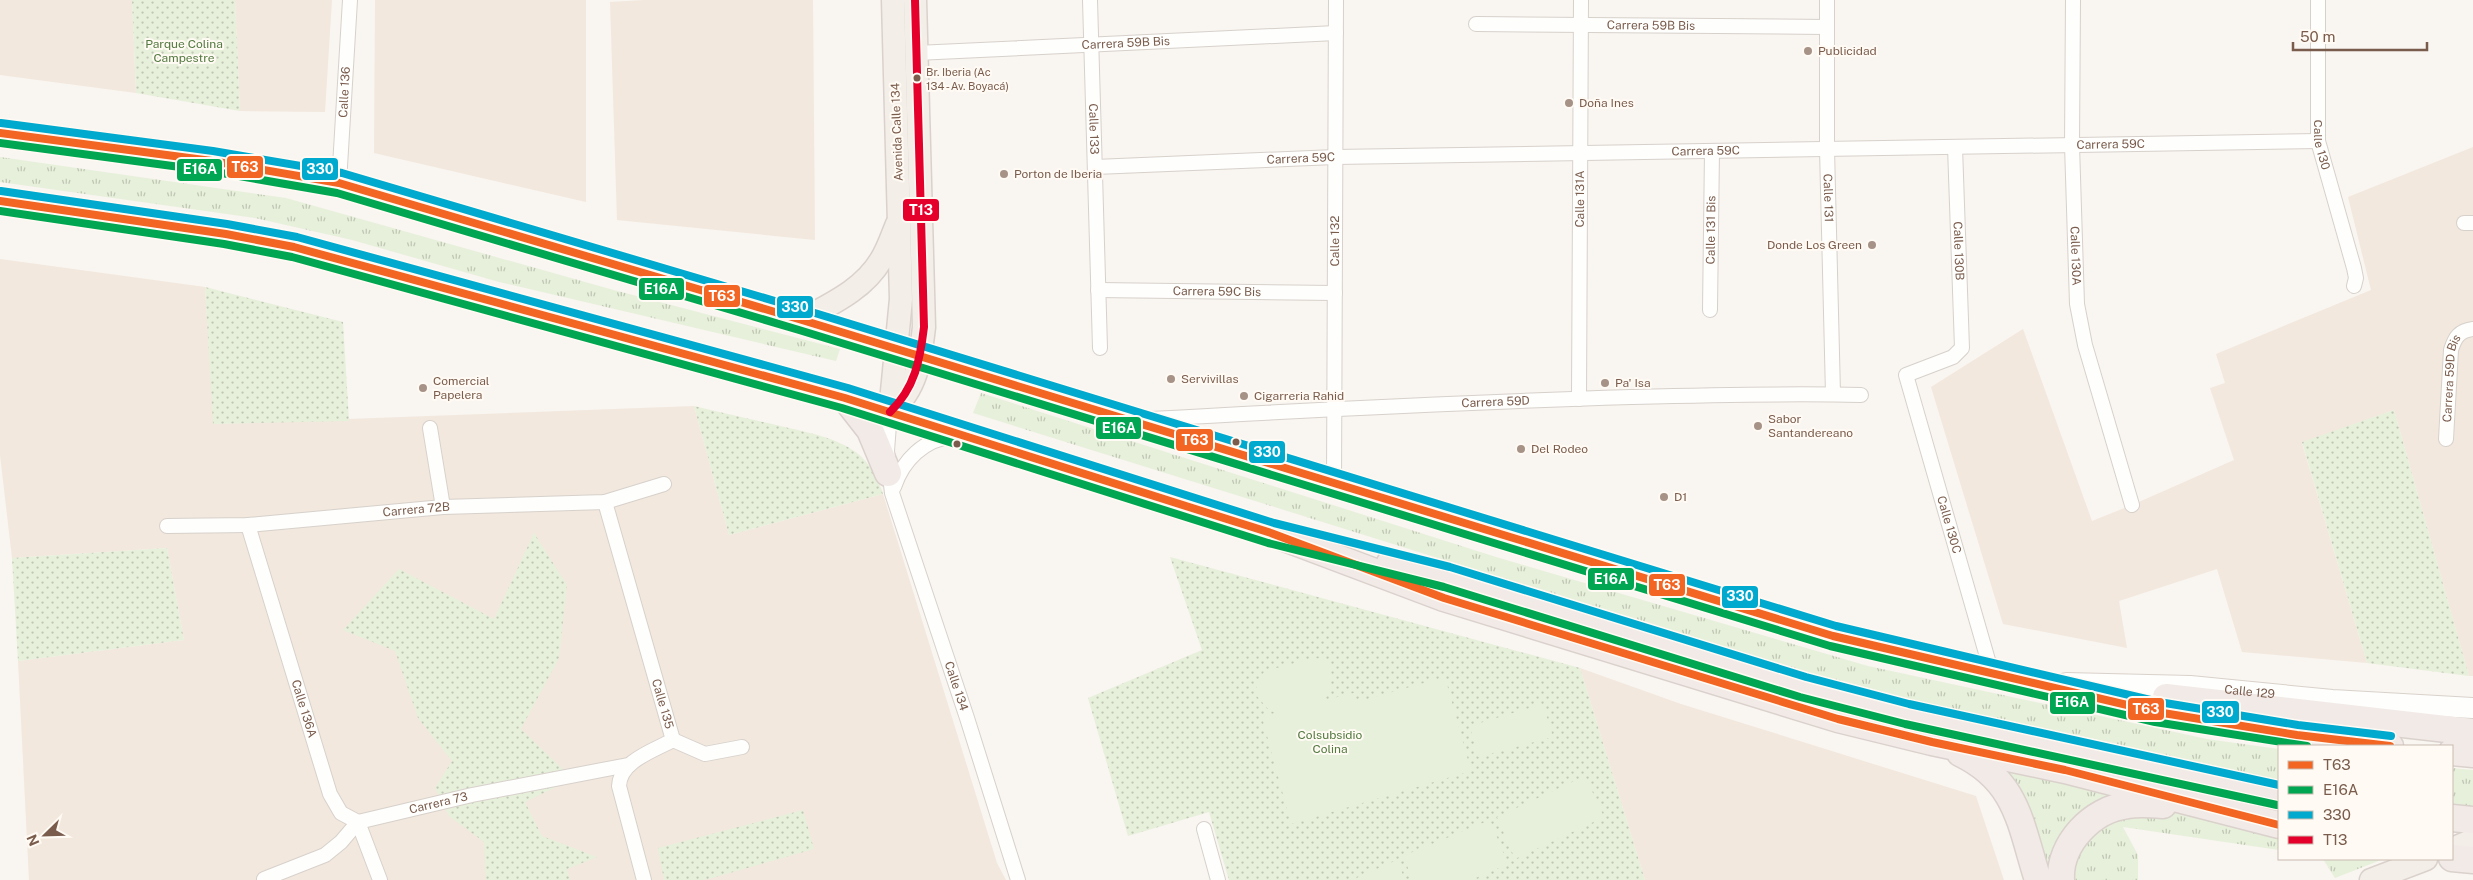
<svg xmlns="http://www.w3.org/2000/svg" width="2473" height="880" font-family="'Public Sans',sans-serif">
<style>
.residential{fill:#f2e8de}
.grass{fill:url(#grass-tufts)}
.park{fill:url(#park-dots)}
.garden{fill:#e7f0db}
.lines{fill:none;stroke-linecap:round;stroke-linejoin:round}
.street-casing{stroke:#d7d1cb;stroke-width:16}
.secondary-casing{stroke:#d9d2cb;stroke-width:22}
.primary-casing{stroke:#dad1cc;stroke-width:25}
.highway-casing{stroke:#dad1cc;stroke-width:29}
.street{stroke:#fefefd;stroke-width:14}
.secondary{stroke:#fefefd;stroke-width:20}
.primary{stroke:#f3eee8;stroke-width:22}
.highway{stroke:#f2eae7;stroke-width:26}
.bus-1-casing{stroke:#fffaf3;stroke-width:11}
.bus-2-casing{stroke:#fffaf3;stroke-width:11}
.bus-3-casing{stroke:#fffaf3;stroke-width:11}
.bus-4-casing{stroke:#fffaf3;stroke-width:11}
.bus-1{stroke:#f26522;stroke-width:8}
.bus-2{stroke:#00a651;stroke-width:8}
.bus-3{stroke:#00a9ce;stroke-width:8}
.bus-4{stroke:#e4002b;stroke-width:8}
.poi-dot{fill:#a69286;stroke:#fffaf3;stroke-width:2}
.bus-dot{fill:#7a5c4d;stroke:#fffaf3;stroke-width:2}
.labels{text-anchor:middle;stroke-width:4;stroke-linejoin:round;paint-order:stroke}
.bus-label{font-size:11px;fill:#7a5c4d;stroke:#fffaf3;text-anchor:start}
.street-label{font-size:12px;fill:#7a5c4d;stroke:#fffaf3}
.park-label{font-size:12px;fill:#537a41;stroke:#fffaf3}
.poi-label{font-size:12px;fill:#7a5c4d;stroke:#fffaf3;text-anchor:start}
.line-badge{stroke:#fffaf3;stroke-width:2}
.badge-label{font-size:14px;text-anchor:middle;font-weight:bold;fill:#fff}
</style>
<defs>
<pattern id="grass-tufts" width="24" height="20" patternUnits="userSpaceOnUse" patternTransform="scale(1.25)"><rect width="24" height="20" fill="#e7f0db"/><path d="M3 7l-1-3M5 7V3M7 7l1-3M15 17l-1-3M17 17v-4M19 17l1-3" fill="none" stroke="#c0c6b4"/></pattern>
<pattern id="park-dots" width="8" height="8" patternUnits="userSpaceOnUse" patternTransform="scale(1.25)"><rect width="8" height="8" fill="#e7f0db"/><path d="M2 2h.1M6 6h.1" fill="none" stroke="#c0c6b4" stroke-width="1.8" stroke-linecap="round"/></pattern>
</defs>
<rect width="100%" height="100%" fill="#f9f5f0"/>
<g class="residential">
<polygon points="0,0 132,0 136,93 0,75"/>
<polygon points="235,0 332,0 325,112 240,111"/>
<polygon points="375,0 586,0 586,202 374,153"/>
<polygon points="644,0 813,0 815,240 617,220 610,2"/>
<polygon points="2473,147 2473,676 2469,676 2394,410 2302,443 2367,663 2242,652 2217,569 2119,601 2127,648 2003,624 1931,387 2023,329 2092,521 2132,505 2234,460 2210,388 2225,383 2216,354 2371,290 2348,197"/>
<polygon points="0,259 205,287 214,424 694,406 729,535 883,494 997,863 1006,880 29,880 18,661 184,640 167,548 12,558 0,455"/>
<polygon points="1580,668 1681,704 1976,796 2004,880 1645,880"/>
</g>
<g class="grass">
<polygon points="0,157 286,198 610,289 840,349 836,361 499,282 352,240 255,218 0,182"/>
<polygon points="981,393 1496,557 1868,666 2207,739 2279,749 2279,781 2081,736 1871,693 973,413"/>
<polygon points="1993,761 2122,793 2048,880"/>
<polygon points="2452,768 2473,770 2473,809 2452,807"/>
<polygon points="2173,811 2279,833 2279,850 2123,827 2138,855 2138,880 2067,880 2075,848 2118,815"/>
<polygon points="2323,859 2376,859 2381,860 2335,878"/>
</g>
<g class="park">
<polygon points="132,0 235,0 240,111 136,93"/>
<polygon points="205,287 343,322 349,421 213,424"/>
<path d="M694,406C723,413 751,419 780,426C805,432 836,437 857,453C870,463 878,479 883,494L729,535Z"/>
<polygon points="2394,410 2469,676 2367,663 2302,442"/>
<polygon points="534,533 567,585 559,658 521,729 573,779 525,802 542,836 597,857 567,869 570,880 486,880 484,842 449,816 435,788 452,761 418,718 395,651 343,630 399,569 494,619"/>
<polygon points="167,548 184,640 18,661 12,558"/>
<polygon points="1170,557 1580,668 1645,880 1229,880 1209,812 1128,836 1088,698 1202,650"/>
<polygon points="803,810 814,849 705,880 664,880 658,848"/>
</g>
<g class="garden">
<path d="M1314,658C1339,659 1332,686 1325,700L1354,693L1357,702L1445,677L1471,771L1291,824L1262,717L1275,713L1268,709L1256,695C1256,685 1258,678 1265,671Z"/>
<polygon points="1543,704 1553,737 1478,757 1470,726"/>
<polygon points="1585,776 1604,817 1515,859 1497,817"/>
<polygon points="1490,820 1508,864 1471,880 1413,880 1403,856"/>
<polygon points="1397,860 1405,880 1352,880"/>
</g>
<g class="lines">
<defs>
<g id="street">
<path id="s1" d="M1090,0L1100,348"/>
<path id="s2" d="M1827,0V149L1833,394"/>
<path id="s3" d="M2073,0L2072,145L2077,304L2085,345L2132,505"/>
<path id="s4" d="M2318,0V141L2354,268L2356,278L2354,286"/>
<path id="s5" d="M1476,24L1827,27"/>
<path id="s6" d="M916,53L1336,33"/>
<path id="s7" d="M1955,147L1962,348L1953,357L1906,375L1992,674"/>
<path id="s8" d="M1095,167L1335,157L2318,141"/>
<path id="s9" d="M339,183L350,0"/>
<polyline points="2464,223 2473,223"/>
<path id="s10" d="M1098,290L1335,293"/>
<path id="s11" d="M1710,310L1712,151"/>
<path id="s12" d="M1579,399L1581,0"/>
<path id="s13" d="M890,412L887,451L892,493L967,718L1018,880"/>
<path id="s14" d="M1150,419C1310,410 1470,402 1631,397C1708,395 1784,393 1861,395"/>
<polyline points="430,428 443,507"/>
<path id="s15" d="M2446,439L2451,350C2455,337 2459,331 2473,329"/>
<path id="s16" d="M1334,482L1336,0"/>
<path d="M894,487C903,460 924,439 954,436"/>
<path id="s17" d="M605,502L673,740C653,751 620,761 619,786L644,880"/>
<path id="s18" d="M248,525L330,794L341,813L358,822L380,880"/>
<path id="s19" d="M167,526L248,525L443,507L605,502L664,484"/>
<polyline points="673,740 705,754 742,747"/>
<polyline points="1204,829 1218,880"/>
<path id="s20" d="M264,879L325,855L341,842L358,822L472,795L628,765"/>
</g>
<g id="secondary">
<path id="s21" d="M2066,683L2190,686L2332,700L2473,708"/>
</g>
<g id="primary">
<path d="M802,320C831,304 863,290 881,260C888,249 892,236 897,224"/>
<path d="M890,412C917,389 920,361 924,327L915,0"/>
<polyline points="890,412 901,299 893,0"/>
<polyline points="2452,849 2473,840"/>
<polyline points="2371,880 2426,859"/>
</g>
<g id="highway">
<path d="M0,133C113,147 226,161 339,183L802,320L1833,636L2157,712L2297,735L2390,746"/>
<polyline points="0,201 226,234 294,247 845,398 1271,533 1444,598 1838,719 1932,742 2065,770 2279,825"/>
<polyline points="845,398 870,430 888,473"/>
<polyline points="1390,563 1447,577 1803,687 1907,714 2279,795"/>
<polyline points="2166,697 2473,732"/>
<polyline points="2452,752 2473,754"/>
<path d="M1960,753C2018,781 2020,824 2038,880"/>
<polyline points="2452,818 2473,820"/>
<polyline points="2452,858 2473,860"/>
<path d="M2061,880C2059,844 2092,809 2128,805C2139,803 2151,804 2163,805"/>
</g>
</defs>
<use href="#street" class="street-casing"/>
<use href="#secondary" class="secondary-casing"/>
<use href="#primary" class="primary-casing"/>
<use href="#highway" class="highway-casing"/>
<use href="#street" class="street"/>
<use href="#secondary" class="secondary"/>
<use href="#primary" class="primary"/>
<use href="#highway" class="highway"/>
<defs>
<g id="bus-1">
<polyline points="0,133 212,161 339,183 802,320 1833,636 2157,712 2297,735 2390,746"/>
<polyline points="0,201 226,234 294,247 845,398 1271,533 1444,598 1838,719 1932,742 2065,770 2279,825"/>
</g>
<g id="bus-2">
<polyline points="0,143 210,171 337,193 799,330 1830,646 2155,722 2307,746"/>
<polyline points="0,211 224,244 292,257 842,408 1268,543 1444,587 1800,697 1905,724 2277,805"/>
</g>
<g id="bus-3">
<polyline points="1,123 213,151 342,173 805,310 1836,626 2159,702 2298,725 2391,736"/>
<polyline points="1,191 227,224 297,237 848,388 1274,523 1450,567 1806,677 1909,704 2279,785"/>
</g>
<path id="bus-4" d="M890,412C915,388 920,360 924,327L915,0"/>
</defs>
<use href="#bus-1" class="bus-1-casing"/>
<use href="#bus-2" class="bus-2-casing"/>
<use href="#bus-3" class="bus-3-casing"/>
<use href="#bus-4" class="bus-4-casing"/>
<use href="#bus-1" class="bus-1"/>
<use href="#bus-2" class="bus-2"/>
<use href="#bus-3" class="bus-3"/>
<use href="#bus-4" class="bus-4"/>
</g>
<g class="poi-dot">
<circle cx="1808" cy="51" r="5"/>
<circle cx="1569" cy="103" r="5"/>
<circle cx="1004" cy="174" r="5"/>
<circle cx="1872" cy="245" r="5"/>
<circle cx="1171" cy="379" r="5"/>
<circle cx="1605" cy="383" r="5"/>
<circle cx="423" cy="388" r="5"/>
<circle cx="1244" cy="396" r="5"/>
<circle cx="1758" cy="426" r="5"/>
<circle cx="1521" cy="449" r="5"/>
<circle cx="1664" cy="497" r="5"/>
</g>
<g class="bus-dot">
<circle cx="917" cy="78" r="4.5"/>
<circle cx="1236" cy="442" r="4.5"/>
<circle cx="957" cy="444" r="4.5"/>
</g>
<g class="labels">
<g class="bus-label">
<text x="926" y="76">Br. Iberia (Ac<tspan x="926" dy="14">134 - Av. Boyacá)</tspan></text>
</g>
<g class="street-label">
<text dy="4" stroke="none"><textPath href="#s5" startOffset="175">Carrera 59B Bis</textPath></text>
<text dy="4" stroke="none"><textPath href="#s6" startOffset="210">Carrera 59B Bis</textPath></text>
<text dy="4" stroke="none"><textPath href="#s9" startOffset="91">Calle 136</textPath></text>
<text dy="4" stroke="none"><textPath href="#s1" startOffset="129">Calle 133</textPath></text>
<text transform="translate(897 132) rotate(-92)" y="4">Avenida Calle 134</text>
<text dy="4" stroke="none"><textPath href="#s8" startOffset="1016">Carrera 59C</textPath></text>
<text dy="4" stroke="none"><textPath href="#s4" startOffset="145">Calle 130</textPath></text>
<text dy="4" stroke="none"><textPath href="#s8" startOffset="611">Carrera 59C</textPath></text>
<text dy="4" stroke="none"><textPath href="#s8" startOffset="206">Carrera 59C</textPath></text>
<text dy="4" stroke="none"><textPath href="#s2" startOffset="198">Calle 131</textPath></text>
<text dy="4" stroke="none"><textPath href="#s12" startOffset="200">Calle 131A</textPath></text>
<text dy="4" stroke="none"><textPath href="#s11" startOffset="80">Calle 131 Bis</textPath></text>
<text dy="4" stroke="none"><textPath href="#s16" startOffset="241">Calle 132</textPath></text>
<text dy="4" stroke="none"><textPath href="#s7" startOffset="104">Calle 130B</textPath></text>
<text dy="4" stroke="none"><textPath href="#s3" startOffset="256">Calle 130A</textPath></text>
<text dy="4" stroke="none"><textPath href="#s10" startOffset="119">Carrera 59C Bis</textPath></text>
<text dy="4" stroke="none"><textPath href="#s15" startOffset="61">Carrera 59D Bis</textPath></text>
<text dy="4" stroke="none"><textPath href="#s14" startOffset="346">Carrera 59D</textPath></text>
<text dy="4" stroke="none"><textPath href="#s19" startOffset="250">Carrera 72B</textPath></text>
<text dy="4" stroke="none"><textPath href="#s7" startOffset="420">Calle 130C</textPath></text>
<text dy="4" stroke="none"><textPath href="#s13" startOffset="285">Calle 134</textPath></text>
<text dy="4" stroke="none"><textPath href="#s21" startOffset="184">Calle 129</textPath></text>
<text dy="4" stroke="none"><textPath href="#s17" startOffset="210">Calle 135</textPath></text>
<text dy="4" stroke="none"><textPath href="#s18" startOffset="192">Calle 136A</textPath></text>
<text dy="4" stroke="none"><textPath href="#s20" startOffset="195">Carrera 73</textPath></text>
</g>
<g class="park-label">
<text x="184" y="48">Parque Colina<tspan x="184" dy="14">Campestre</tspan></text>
<text x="1330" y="739">Colsubsidio<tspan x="1330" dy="14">Colina</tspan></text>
</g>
<g class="poi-label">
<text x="1818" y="55">Publicidad</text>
<text x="1579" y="107">Doña Ines</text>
<text x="1014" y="178">Porton de Iberia</text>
<text x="1862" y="249" text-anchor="end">Donde Los Green</text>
<text x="1181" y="383">Servivillas</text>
<text x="433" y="385">Comercial<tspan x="433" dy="14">Papelera</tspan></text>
<text x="1615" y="387">Pa' Isa</text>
<text x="1254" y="400">Cigarreria Rahid</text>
<text x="1768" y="423">Sabor<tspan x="1768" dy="14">Santandereano</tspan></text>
<text x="1531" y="453">Del Rodeo</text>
<text x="1674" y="501">D1</text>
</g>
</g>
<g class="line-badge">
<rect x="226" y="155" width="38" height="24" rx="5" fill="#f26522"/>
<rect x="301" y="157" width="38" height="24" rx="5" fill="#00a9ce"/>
<rect x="176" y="158" width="47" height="24" rx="5" fill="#00a651"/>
<rect x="902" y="198" width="38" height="24" rx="5" fill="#e4002b"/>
<rect x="638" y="277" width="47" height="24" rx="5" fill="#00a651"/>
<rect x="703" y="284" width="38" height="24" rx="5" fill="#f26522"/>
<rect x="776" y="295" width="38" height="24" rx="5" fill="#00a9ce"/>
<rect x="1095" y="416" width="47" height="24" rx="5" fill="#00a651"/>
<rect x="1175" y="428" width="39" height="24" rx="5" fill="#f26522"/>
<rect x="1248" y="440" width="38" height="24" rx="5" fill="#00a9ce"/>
<rect x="1587" y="567" width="48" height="24" rx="5" fill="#00a651"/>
<rect x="1648" y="573" width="38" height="24" rx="5" fill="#f26522"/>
<rect x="1721" y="585" width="38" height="24" rx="5" fill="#00a9ce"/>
<rect x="2049" y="691" width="47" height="24" rx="5" fill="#00a651"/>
<rect x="2127" y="697" width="38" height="24" rx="5" fill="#f26522"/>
<rect x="2201" y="700" width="39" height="24" rx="5" fill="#00a9ce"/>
</g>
<g class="badge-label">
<text x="245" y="172">T63</text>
<text x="320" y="174">330</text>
<text x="200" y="174">E16A</text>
<text x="921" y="215">T13</text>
<text x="661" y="294">E16A</text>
<text x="722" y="301">T63</text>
<text x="795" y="312">330</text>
<text x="1119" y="433">E16A</text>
<text x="1195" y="445">T63</text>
<text x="1267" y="457">330</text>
<text x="1611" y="584">E16A</text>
<text x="1667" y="590">T63</text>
<text x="1740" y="601">330</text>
<text x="2072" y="707">E16A</text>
<text x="2146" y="714">T63</text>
<text x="2220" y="717">330</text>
</g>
<rect x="2278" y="745" width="175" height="115" fill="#fffaf3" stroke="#cabbb1"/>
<rect x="2288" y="761" width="25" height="8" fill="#f26522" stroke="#cabbb1"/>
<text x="2323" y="770" font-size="15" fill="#7a5c4d">T63</text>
<rect x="2288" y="786" width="25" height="8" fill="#00a651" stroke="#cabbb1"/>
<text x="2323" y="795" font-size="15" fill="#7a5c4d">E16A</text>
<rect x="2288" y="811" width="25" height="8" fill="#00a9ce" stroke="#cabbb1"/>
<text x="2323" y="820" font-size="15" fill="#7a5c4d">330</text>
<rect x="2288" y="836" width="25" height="8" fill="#e4002b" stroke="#cabbb1"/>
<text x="2323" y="845" font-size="15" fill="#7a5c4d">T13</text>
<g transform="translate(45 835) rotate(247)" stroke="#fffaf3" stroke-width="4" paint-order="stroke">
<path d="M0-4L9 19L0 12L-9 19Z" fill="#7a5c4d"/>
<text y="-8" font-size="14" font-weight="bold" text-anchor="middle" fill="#7a5c4d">N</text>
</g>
<path d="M2293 42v8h134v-8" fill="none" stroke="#7a5c4d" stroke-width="2.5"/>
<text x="2300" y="42" font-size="15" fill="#7a5c4d" stroke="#fffaf3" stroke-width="4" paint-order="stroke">50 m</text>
</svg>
